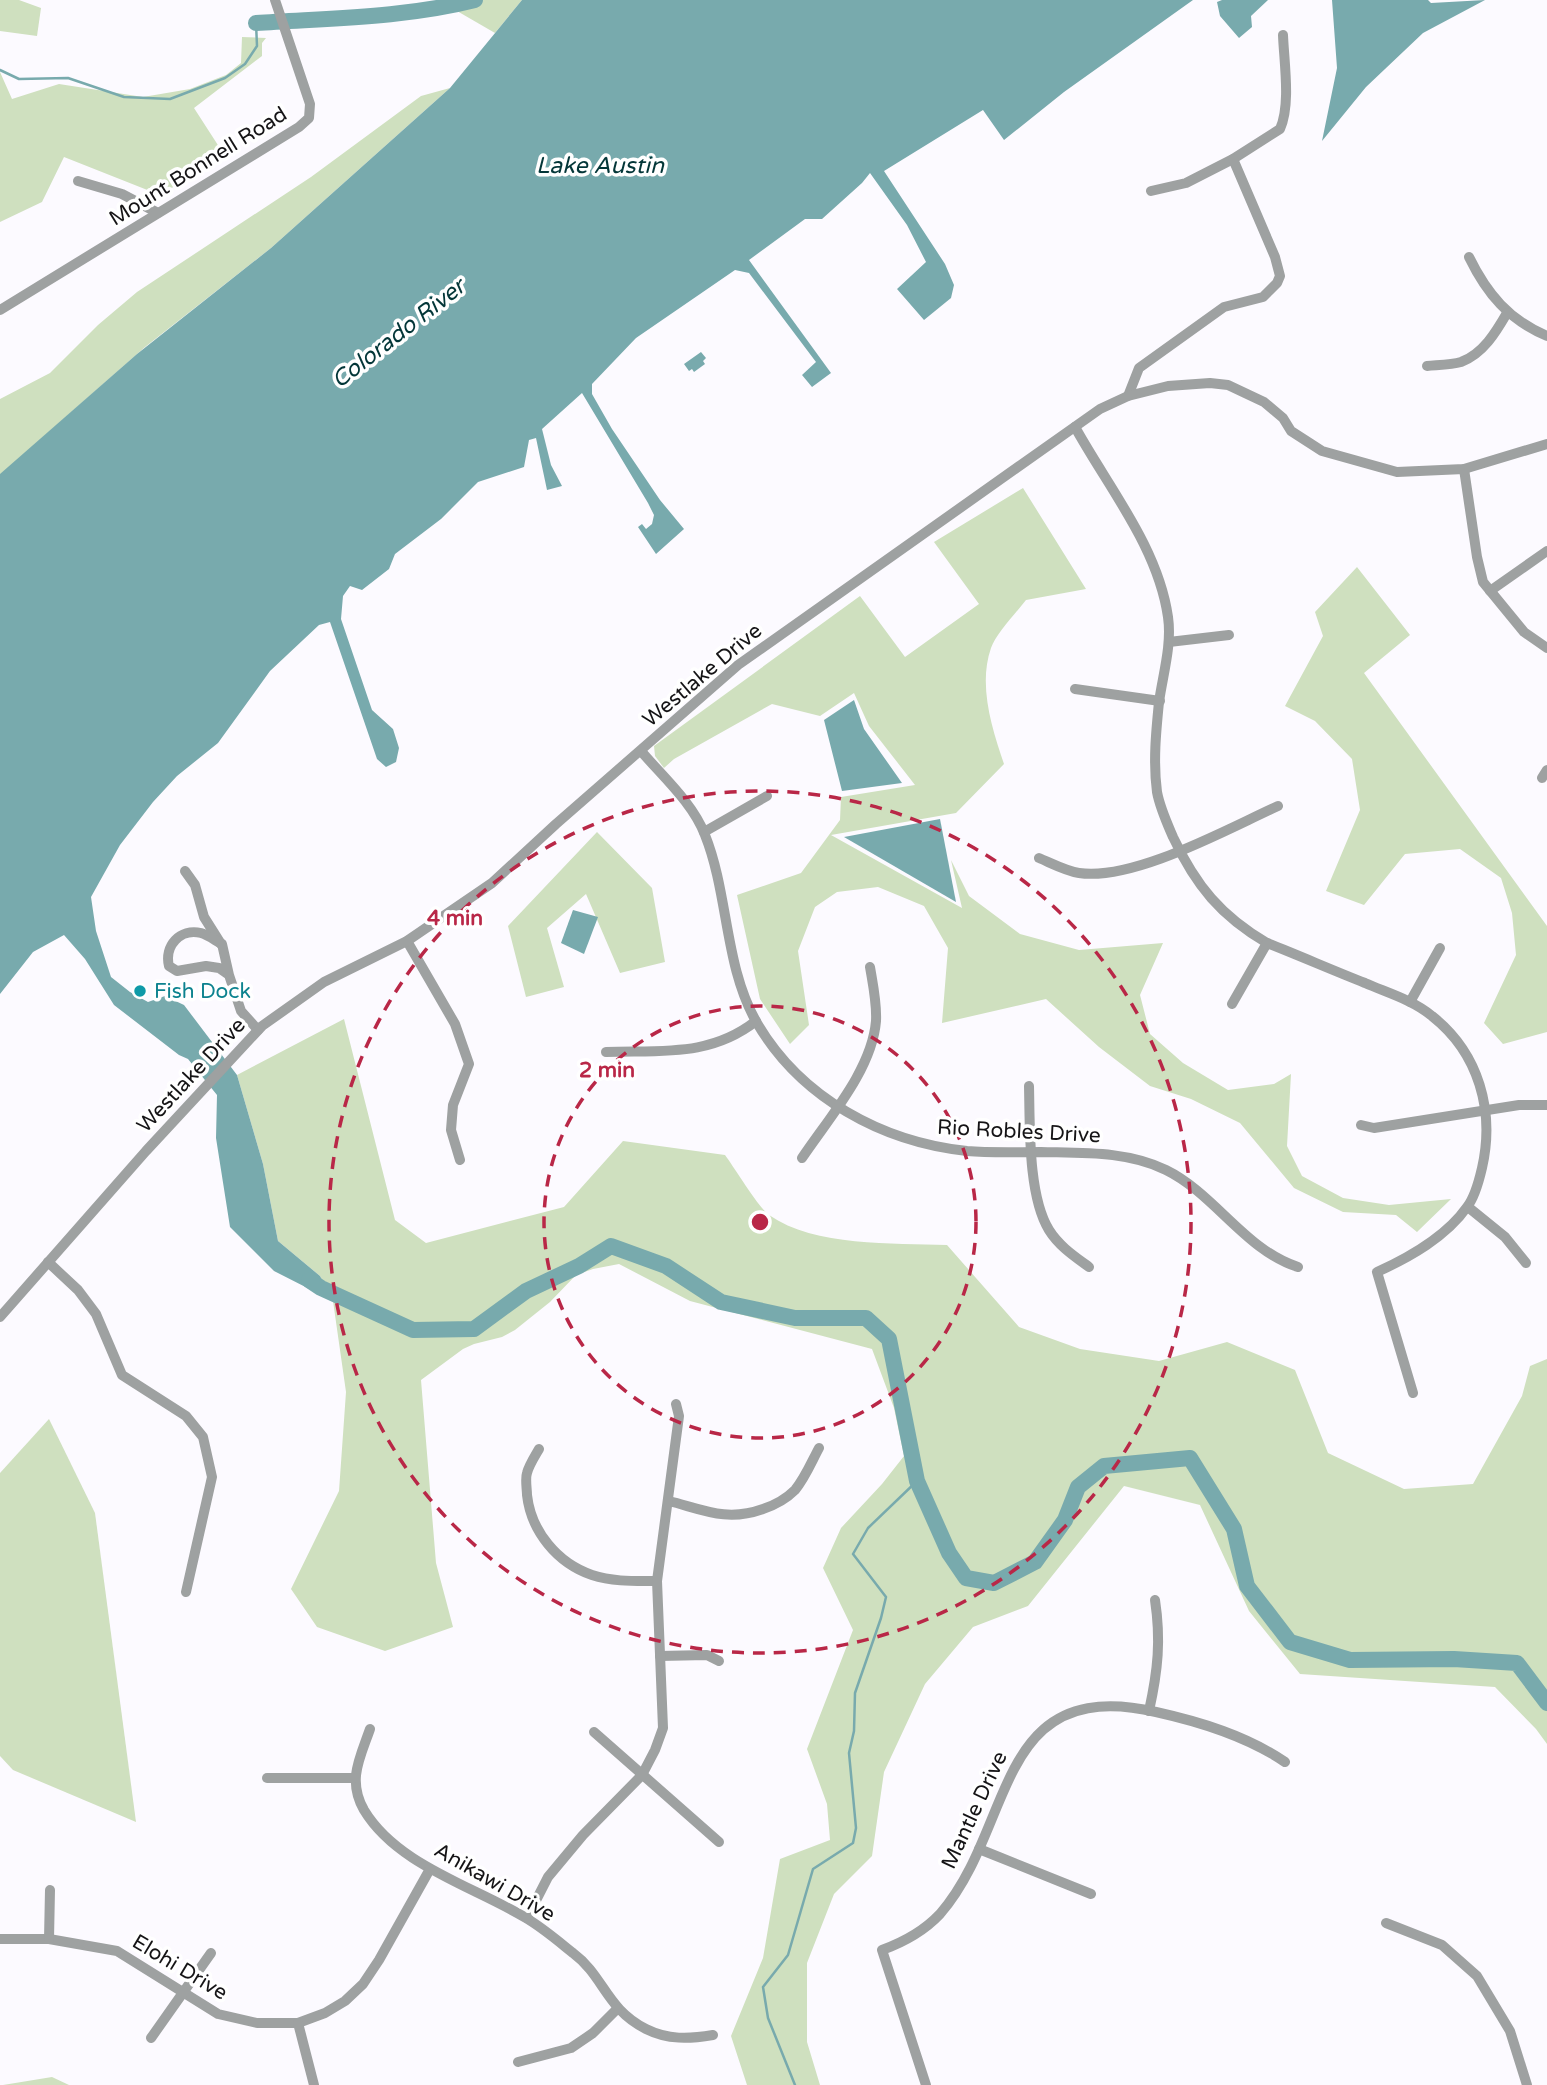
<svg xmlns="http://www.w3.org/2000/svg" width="1547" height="2085" font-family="'Varela Round',sans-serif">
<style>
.green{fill:#cfe0bf}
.water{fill:#78aaad}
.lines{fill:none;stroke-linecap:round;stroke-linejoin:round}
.stream{stroke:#78aaad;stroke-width:2.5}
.river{stroke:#78aaad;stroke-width:16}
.minor{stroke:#9ea1a1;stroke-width:10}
.ring{fill:none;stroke:#b92747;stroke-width:3.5;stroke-dasharray:12 9}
.culture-dot{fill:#0f9aa8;stroke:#fff;stroke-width:2.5}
.labels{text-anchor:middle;stroke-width:7;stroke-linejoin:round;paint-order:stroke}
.street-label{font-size:21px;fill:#151416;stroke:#fff}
.culture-label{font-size:21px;fill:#0d838f;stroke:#fff;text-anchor:start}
.water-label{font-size:23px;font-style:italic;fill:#033638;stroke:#fff}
.centre{fill:#b92747;stroke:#fff;stroke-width:3.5}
.ring-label{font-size:21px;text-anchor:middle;font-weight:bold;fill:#b92747;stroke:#fff;stroke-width:7;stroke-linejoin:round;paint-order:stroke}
</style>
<rect width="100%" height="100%" fill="#fcfaff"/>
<g class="green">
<polygon points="0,0 19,0 41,8 37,36 0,31"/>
<polygon points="438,0 522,0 495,33"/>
<polygon points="242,37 266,38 262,43 262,56 194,108 225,156 160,195 64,157 42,202 0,222 0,72 12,99 59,84 143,97 190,89 226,75 241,63"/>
<polygon points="450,88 271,248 145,347 0,475 0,399 50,373 98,325 137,292 311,177 421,96"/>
<path d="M1023,488L1086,589L1026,600C1016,613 996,634 991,648C978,685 992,729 1004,764L956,813L831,835L962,908L951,860L969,896L1020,934L1079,950L1163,943L1140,995L1150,1034L1183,1063L1228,1090L1274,1084L1291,1074L1287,1146L1302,1176L1343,1198L1389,1205L1451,1199L1417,1232L1396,1215L1343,1212L1294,1188L1240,1123L1191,1099L1150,1086L1099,1047L1046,999L942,1023L948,948L924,906L878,887L837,892L815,907L798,951L809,1025L790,1044L760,999L737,895L801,873L840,820L841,797L915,785L869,726L854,693L820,716L772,704L674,759L664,768L655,756L654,746L860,596L905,657L979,604L934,542Z"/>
<polygon points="1357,567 1410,635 1364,673 1547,926 1547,1032 1503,1044 1484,1023 1516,955 1512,913 1501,878 1460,849 1405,854 1364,905 1326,891 1360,810 1352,759 1315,721 1285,706 1323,636 1315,612"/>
<polygon points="597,832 652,888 665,962 620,973 586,894 547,928 564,987 526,997 508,926"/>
<path d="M344,1019L395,1220L426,1243L564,1207L623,1141L725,1155C734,1167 759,1208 769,1215C815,1247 893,1243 947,1245L1019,1327L1080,1349L1159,1361L1227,1342L1295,1370L1328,1453L1404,1489L1473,1484L1522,1396L1530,1366L1547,1359V1744L1536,1729L1495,1687L1300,1674L1249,1611L1200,1505L1124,1486L1028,1606L973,1627L925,1684L884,1772L872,1856L834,1894L807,1963V2042L820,2085H747L731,2036L763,1958L780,1859L830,1840L827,1804L807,1749L853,1630L823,1568L841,1528L882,1484L904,1456L894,1408L872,1349L690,1301L619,1264L593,1269L576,1275L550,1302L515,1330L502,1337L474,1344L463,1349L421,1380L436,1563L453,1627L385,1651L317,1627L291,1589L339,1491L346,1392L333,1301L320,1276L278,1241L263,1164L237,1075Z"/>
<polygon points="49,1419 95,1513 136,1822 13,1770 0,1756 0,1473"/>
<polygon points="52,2077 69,2085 3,2085"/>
</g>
<g class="water">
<polygon points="522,0 1193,0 1064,92 1004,140 983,110 884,171 945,264 954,285 951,298 924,320 897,289 926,262 907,225 870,173 862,183 822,219 805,219 749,260 831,373 812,387 802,375 816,362 749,273 735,270 636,338 592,384 592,394 612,429 660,500 684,529 656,554 638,527 642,524 646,529 652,524 654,515 648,503 582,393 542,429 551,465 562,486 547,490 536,438 529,440 524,467 478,482 441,519 395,554 389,569 362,590 350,586 343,596 341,619 372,710 393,729 399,748 396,762 386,767 377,759 330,622 319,625 270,671 218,743 177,776 153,802 120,845 91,897 96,931 111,977 130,992 148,1002 165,996 184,1005 237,1075 263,1164 278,1241 320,1276 333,1301 274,1271 230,1227 216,1138 217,1095 188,1059 179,1055 114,1005 85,959 64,935 33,952 0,994 0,474 137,354 271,248 450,88"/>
<polygon points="1222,0 1268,0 1251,16 1252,27 1239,38 1220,16 1217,2"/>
<polygon points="1332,0 1428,0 1431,3 1485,0 1423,33 1366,87 1322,141 1337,68"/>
<polygon points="701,352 706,358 703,361 705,364 694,372 692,369 689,371 684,364"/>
<polygon points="854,700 864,729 902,783 842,791 824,720"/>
<polygon points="940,819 956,902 844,837"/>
<polygon points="573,910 598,917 584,954 561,943"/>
</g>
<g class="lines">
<g class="stream">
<polyline points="0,70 19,79 68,78 124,97 170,99 225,78 245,64 257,46 256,23"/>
<polyline points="795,2085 768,2018 763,1987 788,1955 813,1869 853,1843 856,1828 849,1753 854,1731 855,1693 881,1618 886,1597 853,1554 868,1528 917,1481"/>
</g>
<g class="river">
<path d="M256,23C329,18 404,18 475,0"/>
<polyline points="309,1280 321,1288 413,1330 474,1329 526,1291 579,1266 611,1246 666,1266 721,1302 795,1318 866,1318 889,1339 917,1481 949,1553 966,1578 994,1583 1035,1562 1065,1520 1078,1487 1104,1466 1190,1458 1234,1529 1247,1586 1290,1642 1350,1660 1454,1659 1517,1663 1547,1703"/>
</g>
<g class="minor">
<polyline points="78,181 122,194 158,213"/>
<path d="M1151,191L1186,183L1233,159L1280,129C1291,105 1284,62 1283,35"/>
<path d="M1469,257C1487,294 1509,320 1547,336"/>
<polyline points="0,310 299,127 309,118 310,104 275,0"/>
<path d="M1427,366C1437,365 1451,365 1461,362C1483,354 1496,332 1507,313"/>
<polyline points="1128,396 1139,368 1224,307 1263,297 1277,283 1280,276 1275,257 1233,159"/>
<path d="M1075,427C1108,487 1158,547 1168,617C1172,645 1163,674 1159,702C1156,732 1153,762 1157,792C1160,808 1167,823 1173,837C1196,886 1221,916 1267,943C1300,956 1332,970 1365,983C1388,993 1413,1000 1432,1016C1479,1053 1495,1111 1482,1168C1479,1181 1475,1197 1467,1207C1446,1237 1410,1257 1377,1272L1413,1393"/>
<polyline points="1464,469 1477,557 1483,582 1524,632 1547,648"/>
<polyline points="1490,591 1547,551"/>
<polyline points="1169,642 1229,635"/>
<polyline points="1075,689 1160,701"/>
<path d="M641,751C662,776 693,803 705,835C729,895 724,966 757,1023C801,1098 882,1142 967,1151C991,1153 1016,1152 1041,1152C1082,1153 1128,1151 1166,1170C1215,1194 1245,1250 1298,1267"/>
<polyline points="1542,778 1547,770"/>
<polyline points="704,832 767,796"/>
<path d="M1039,858C1051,863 1066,871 1079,873C1134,881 1227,829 1278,806"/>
<polyline points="185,871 195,885 204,917 221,944"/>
<polyline points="407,941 455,1024 469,1064 453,1105 451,1130 460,1160"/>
<path d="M229,975L222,944C216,941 208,935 201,933C180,928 164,946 169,966L177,971L206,966L219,968L229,975L241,1011L258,1030"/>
<polyline points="1410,1002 1440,948"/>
<polyline points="1232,1004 1267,943"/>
<path d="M606,1052C662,1050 710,1057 756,1021"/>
<path d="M1029,1086C1030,1126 1028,1196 1049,1230C1059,1246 1074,1256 1089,1267"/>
<polyline points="1361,1125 1374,1128 1519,1105 1547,1105"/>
<path d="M802,1158C828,1119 872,1070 876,1021C877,1003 873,985 870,967"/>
<polyline points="1468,1207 1505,1237 1526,1263"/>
<polyline points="48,1262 78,1290 96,1314 122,1375 186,1416 203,1437 212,1477 186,1592"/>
<polyline points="0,1317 146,1151 262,1026 324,982 407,941 492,883 556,824 738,665 1100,409 1128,396 1168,386 1210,383 1228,385 1264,402 1283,418 1291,431 1322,451 1397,472 1464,469 1547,444"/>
<path d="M539,1449C535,1456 529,1465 527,1473C525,1479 527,1489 527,1495C531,1531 557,1563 592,1575C613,1582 635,1581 657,1581"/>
<path d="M669,1501C704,1510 727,1522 763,1509C775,1505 786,1499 795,1490C805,1478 812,1461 819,1448"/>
<polyline points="660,1656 707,1655 719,1661"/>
<path d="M1149,1711C1158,1670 1161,1640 1155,1600"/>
<path d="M370,1729C360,1758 347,1780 364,1810C397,1865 473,1886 526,1918C543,1928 558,1941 573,1953C604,1976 606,2009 646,2029C668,2040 689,2039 713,2035"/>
<polyline points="594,1732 719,1842"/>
<polyline points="267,1778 354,1778"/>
<polyline points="979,1849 1091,1894"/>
<polyline points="527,1918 548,1877 583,1835 642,1775 655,1750 663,1728 657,1581 679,1416 676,1404"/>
<polyline points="1386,1923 1442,1945 1477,1976 1510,2031 1527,2085"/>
<polyline points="0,1939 49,1939 117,1951 218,2014 257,2023 298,2023 325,2013 345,2001 363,1984 379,1960 430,1869"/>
<polyline points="49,1939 50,1890"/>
<polyline points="298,2023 314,2085"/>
<polyline points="151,2038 211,1953"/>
<polyline points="518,2062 571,2048 593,2033 617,2009"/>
<path d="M926,2085L882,1950C904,1942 924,1931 940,1914C1016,1827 993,1675 1156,1712C1201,1722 1247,1736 1285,1762"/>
</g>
</g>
<g class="ring">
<circle cx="760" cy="1222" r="216"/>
<circle cx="760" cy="1222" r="431"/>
</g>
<circle class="culture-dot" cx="140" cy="991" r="7"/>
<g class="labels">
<g class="street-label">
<text transform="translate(198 166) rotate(-32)" y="7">Mount Bonnell Road</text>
<text transform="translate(702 675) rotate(-40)" y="7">Westlake Drive</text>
<text transform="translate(191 1075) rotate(-47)" y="7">Westlake Drive</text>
<text transform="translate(1019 1131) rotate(3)" y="7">Rio Robles Drive</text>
<text transform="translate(974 1810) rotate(-65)" y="7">Mantle Drive</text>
<text transform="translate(495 1882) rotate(30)" y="7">Anikawi Drive</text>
<text transform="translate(180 1967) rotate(31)" y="7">Elohi Drive</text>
</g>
<g class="culture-label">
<text x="154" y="998">Fish Dock</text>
</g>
<g class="water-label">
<text x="600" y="173">Lake Austin</text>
<text transform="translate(398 333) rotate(-38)" y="8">Colorado River</text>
</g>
</g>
<circle cx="760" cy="1222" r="10" class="centre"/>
<g class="ring-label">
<text x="455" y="925">4 min</text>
<text x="607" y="1077">2 min</text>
</g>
</svg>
